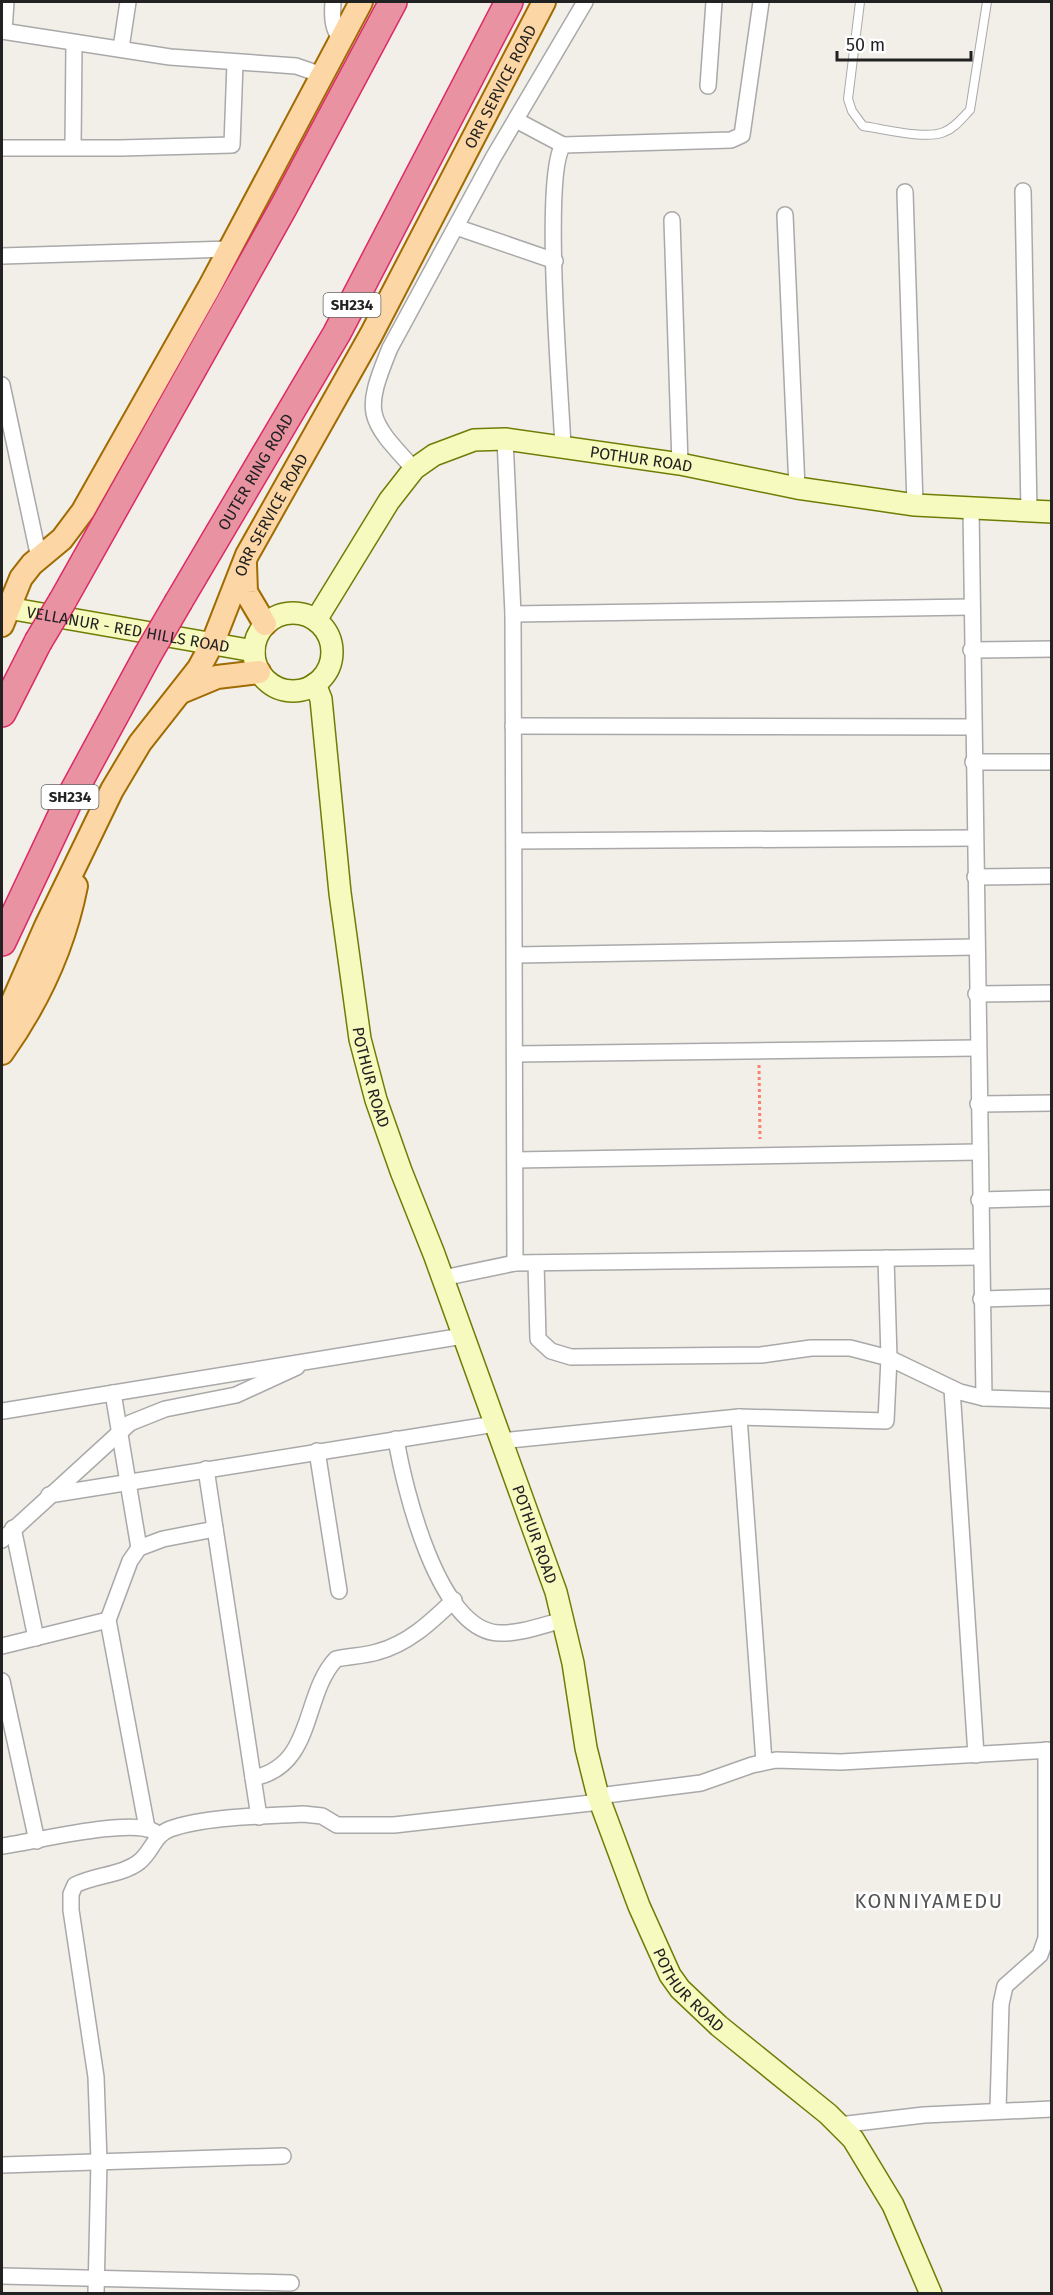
<svg xmlns="http://www.w3.org/2000/svg" width="1053" height="2295" font-family="'Fira Sans',sans-serif">
<style>
.lines{fill:none;stroke-linecap:round;stroke-linejoin:round}
.lane-casing{stroke:#a9a9a9;stroke-width:10}
.street-casing{stroke:#a9a9a9;stroke-width:18}
.secondary-casing{stroke:#707d05;stroke-width:24}
.primary-casing{stroke:#a06b00;stroke-width:26}
.highway-casing{stroke:#dc2a67;stroke-width:30}
.path{stroke:#fa8072;stroke-width:3;stroke-dasharray:3 3;stroke-linecap:butt}
.lane{stroke:#fff;stroke-width:8}
.street{stroke:#fff;stroke-width:15}
.secondary{stroke:#f7fabf;stroke-width:21}
.primary{stroke:#fcd6a4;stroke-width:22}
.highway{stroke:#e892a2;stroke-width:27}
.highway-bridge-casing{stroke:#dc2a67;stroke-width:30;stroke-linecap:butt}
.highway-bridge{stroke:#e892a2;stroke-width:27}
.labels{text-anchor:middle;stroke-width:5;stroke-linejoin:round;paint-order:stroke}
.shield{fill:#fff;stroke:#646464;stroke-width:1.5}
.shield-label{font-size:15px;font-weight:bold;fill:#222}
.street-label{font-size:16px;fill:#222;stroke:#fff}
.quarter-label{font-size:20px;letter-spacing:1.5px;fill:#555;stroke:#fff}
</style>
<rect width="100%" height="100%" fill="#f2efe9"/>
<g class="lines">
<defs>
<path id="lane" d="M860,2L848,99L852,111L863,126C884,129 926,140 944,132C955,128 962,118 970,110L987,2"/>
<g id="street">
<path d="M333,2C332,16 332,28 341,40"/>
<polyline points="2,31 170,57 296,66 322,75"/>
<polyline points="4,31 6,2"/>
<polyline points="121,48 128,2"/>
<polyline points="708,86 714,2"/>
<polyline points="516,120 563,145 731,140 742,135 761,2"/>
<path d="M563,145C542,176 561,397 563,447"/>
<polyline points="73,147 74,44"/>
<polyline points="2,148 120,148 232,145 235,63"/>
<polyline points="1023,191 1029,512"/>
<polyline points="905,192 915,505"/>
<polyline points="785,215 797,488"/>
<polyline points="672,220 680,464"/>
<polyline points="456,227 555,261"/>
<polyline points="2,256 230,249"/>
<polyline points="2,385 39,558"/>
<polyline points="505,439 513,614 515,1263"/>
<path d="M414,469C367,418 363,414 390,348L493,158L585,2"/>
<polyline points="971,509 984,1398"/>
<polyline points="513,614 971,607"/>
<polyline points="971,650 1052,649"/>
<polyline points="513,726 973,727"/>
<polyline points="973,762 1052,762"/>
<polyline points="514,841 974,838"/>
<polyline points="975,877 1052,876"/>
<polyline points="515,955 976,947"/>
<polyline points="976,994 1052,993"/>
<polyline points="515,1054 977,1048"/>
<polyline points="978,1104 1052,1103"/>
<polyline points="515,1160 979,1152"/>
<polyline points="979,1200 1052,1198"/>
<polyline points="536,1263 538,1339 551,1351 571,1357 761,1355 811,1348 850,1348 889,1358 960,1392 984,1398 1052,1400"/>
<polyline points="443,1278 515,1263 980,1257"/>
<polyline points="981,1299 1052,1297"/>
<polyline points="952,1389 976,1755"/>
<polyline points="113,1393 139,1548"/>
<polyline points="3,1411 463,1336"/>
<polyline points="739,1417 764,1762"/>
<path d="M396,1439C404,1487 438,1631 499,1633C520,1634 543,1625 563,1620"/>
<polyline points="501,1441 739,1417 886,1421 889,1358 886,1258"/>
<polyline points="317,1451 339,1591"/>
<polyline points="206,1469 259,1817"/>
<polyline points="49,1495 495,1424"/>
<polyline points="13,1528 36,1638"/>
<polyline points="2,1540 130,1423 165,1409 236,1395 297,1367"/>
<polyline points="2,1646 108,1620"/>
<polyline points="2,1681 37,1841"/>
<path d="M253,1778C315,1766 302,1695 336,1659C349,1656 364,1656 377,1652C408,1644 431,1622 454,1600"/>
<polyline points="598,1796 701,1783 752,1765 776,1760 841,1762 1052,1750"/>
<polyline points="147,1828 108,1620 130,1561 139,1548 163,1539 215,1529"/>
<path d="M2,1846C33,1842 131,1817 155,1832"/>
<polyline points="998,2109 1001,2004 1005,1986 1040,1955 1046,1938 1046,1750"/>
<polyline points="839,2125 924,2115 1052,2109"/>
<polyline points="2,2165 283,2156"/>
<polyline points="2,2276 291,2283"/>
<path d="M96,2294L99,2161L96,2077L71,1910V1894L75,1885C95,1875 122,1875 139,1862C152,1852 154,1835 170,1829C206,1816 265,1816 303,1814L322,1816L337,1825H394L600,1802"/>
</g>
<g id="secondary">
<path id="s1" d="M2,607L254,651"/>
<circle cx="293" cy="652" r="39"/>
<path id="s2" d="M316,620L389,501L414,469L434,455L474,440L505,439L680,464L797,488L915,505L1052,512"/>
<path id="s3" d="M315,684L321,699L340,893L360,1039L376,1100L401,1171L434,1254L556,1592L573,1663L586,1748L598,1796L639,1906L670,1975L680,1989L719,2026L828,2114L853,2139L893,2205L931,2294"/>
</g>
<g id="primary">
<polyline points="245,564 246,592 265,624"/>
<polyline points="2,625 21,578 32,564 62,539 83,511 209,288 361,2"/>
<polyline points="181,692 217,677 259,672"/>
<path id="s4" d="M2,1026L46,926L112,790L140,743L199,668L213,642L247,555L371,335L544,2"/>
<path d="M2,1053C37,1004 64,946 76,886"/>
</g>
<g id="highway">
<polyline points="63,600 283,208 393,2"/>
<path id="s5" d="M179,601L337,333L509,2"/>
<polyline points="2,713 38,642"/>
<polyline points="2,942 70,798 147,656"/>
</g>
</defs>
<use href="#lane" class="lane-casing"/>
<use href="#street" class="street-casing"/>
<use href="#secondary" class="secondary-casing"/>
<use href="#primary" class="primary-casing"/>
<use href="#highway" class="highway-casing"/>
<polyline class="path" points="759,1065 760,1139"/>
<use href="#lane" class="lane"/>
<use href="#street" class="street"/>
<use href="#secondary" class="secondary"/>
<use href="#primary" class="primary"/>
<use href="#highway" class="highway"/>
<defs>
<g id="highway-bridge">
<polyline points="38,642 63,600"/>
<polyline points="147,656 179,601"/>
</g>
</defs>
<use href="#highway-bridge" class="highway-bridge-casing"/>
<use href="#highway-bridge" class="highway-bridge"/>
</g>
<g class="labels">
<g class="shield">
<rect x="323.5" y="293" width="57" height="24" rx="4.5"/>
<rect x="41.5" y="785" width="57" height="24" rx="4.5"/>
</g>
<g class="shield-label">
<text x="352" y="310">SH234</text>
<text x="70" y="802">SH234</text>
</g>
<g class="street-label">
<text dy="6" stroke="none"><textPath href="#s4" startOffset="1066">ORR SERVICE ROAD</textPath></text>
<text dy="6" stroke="none"><textPath href="#s2" startOffset="416">POTHUR ROAD</textPath></text>
<text dy="6" stroke="none"><textPath href="#s5" startOffset="150">OUTER RING ROAD</textPath></text>
<text dy="6" stroke="none"><textPath href="#s4" startOffset="580">ORR SERVICE ROAD</textPath></text>
<text dy="6" stroke="none"><textPath href="#s1" startOffset="128">VELLANUR - RED HILLS ROAD</textPath></text>
<text dy="6" stroke="none"><textPath href="#s3" startOffset="398">POTHUR ROAD</textPath></text>
<text dy="6" stroke="none"><textPath href="#s3" startOffset="884">POTHUR ROAD</textPath></text>
<text dy="6" stroke="none"><textPath href="#s3" startOffset="1370">POTHUR ROAD</textPath></text>
</g>
<g class="quarter-label">
<text x="929" y="1908">KONNIYAMEDU</text>
</g>
</g>
<rect width="1053" height="2295" fill="none" stroke="#222222" stroke-width="6"/>
<path d="M837 51v9h134v-9" fill="none" stroke="#222222" stroke-width="3"/>
<text x="846" y="51" font-size="18" fill="#222222" stroke="#ffffff" stroke-width="4.5" paint-order="stroke">50 m</text>
</svg>
